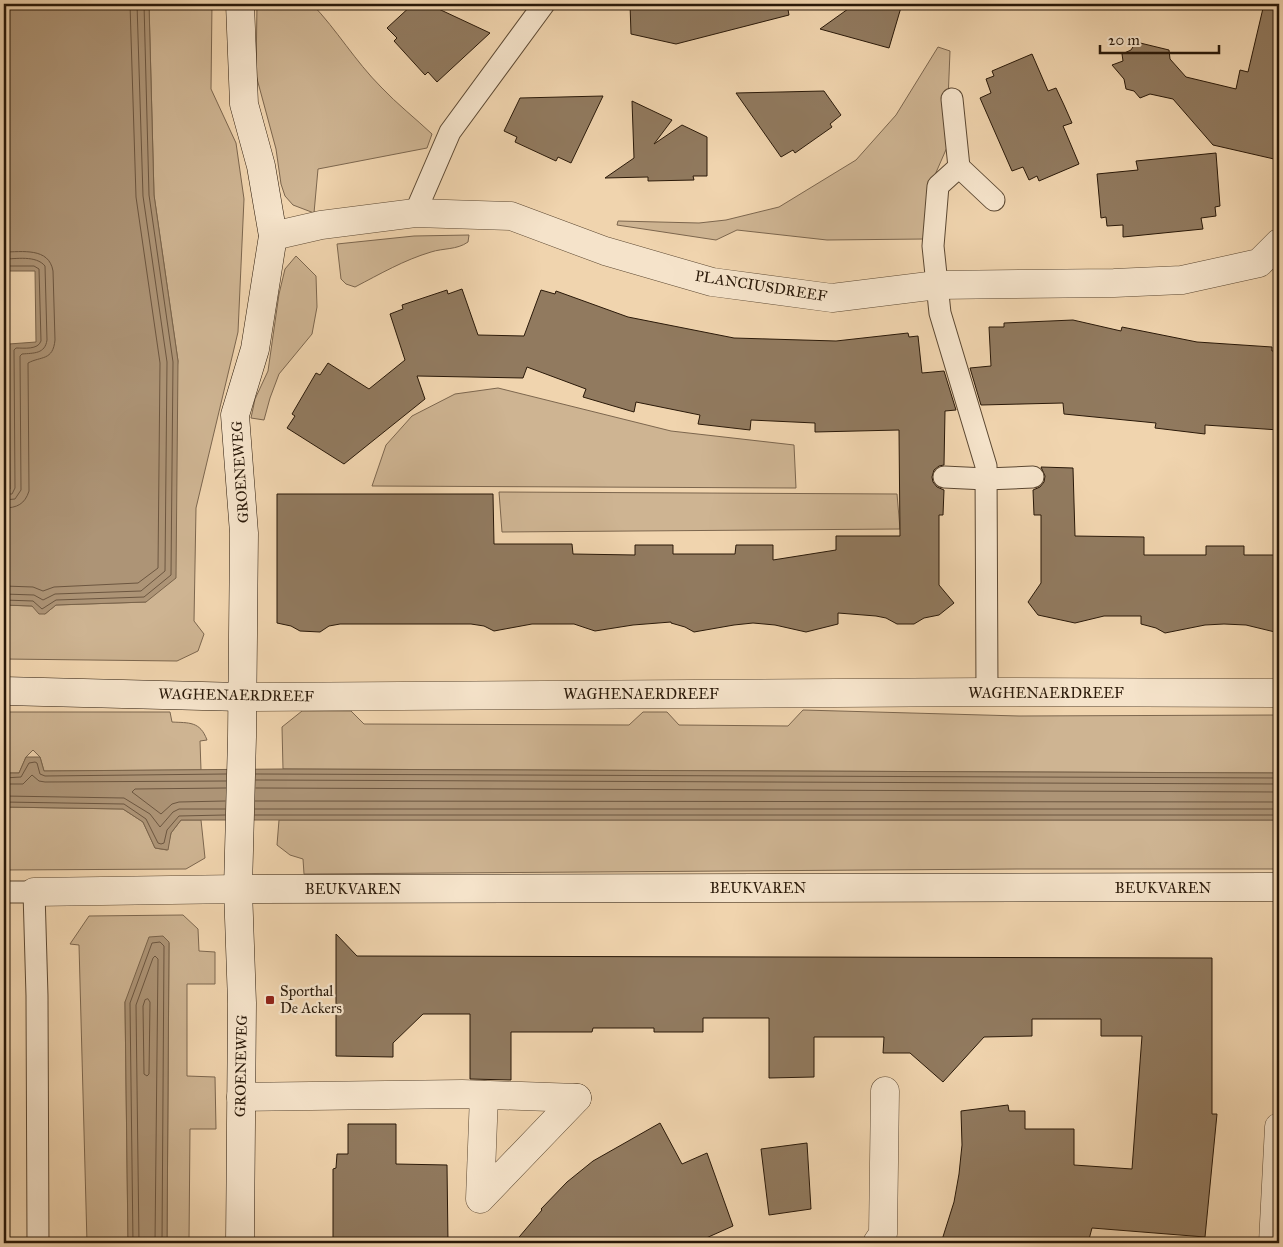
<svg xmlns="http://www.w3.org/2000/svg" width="1283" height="1247" font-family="'IM FELL Great Primer',serif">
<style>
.green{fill:#ceb492;stroke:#7c664e}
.water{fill:#ad9476;stroke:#79634a}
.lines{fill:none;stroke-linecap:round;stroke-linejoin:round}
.shore{stroke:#6c5640;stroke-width:1}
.building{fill:#917a5f;stroke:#2a1909}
.lane-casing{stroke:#5c4832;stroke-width:23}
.street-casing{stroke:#5c4832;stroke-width:29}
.secondary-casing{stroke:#2a1909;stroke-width:29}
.lane{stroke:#f5e3ca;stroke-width:21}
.street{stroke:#f5e3ca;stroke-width:28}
.secondary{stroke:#f5e3ca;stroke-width:28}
.poi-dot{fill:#8f2418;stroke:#f5e3ca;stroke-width:2}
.labels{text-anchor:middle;stroke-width:4.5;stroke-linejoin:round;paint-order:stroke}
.street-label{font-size:15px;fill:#2a1909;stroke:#f5e3ca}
.poi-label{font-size:15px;fill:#2a1909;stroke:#f5e3ca;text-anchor:start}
</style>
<rect width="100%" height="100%" fill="#f0d4ae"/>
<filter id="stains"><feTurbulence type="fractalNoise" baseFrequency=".004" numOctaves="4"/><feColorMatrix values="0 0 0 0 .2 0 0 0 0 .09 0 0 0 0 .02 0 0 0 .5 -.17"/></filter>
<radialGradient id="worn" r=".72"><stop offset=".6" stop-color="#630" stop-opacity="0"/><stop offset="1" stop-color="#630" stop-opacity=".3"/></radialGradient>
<g class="green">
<polygon points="149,4 212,4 211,89 236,143 244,199 238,332 196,508 194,621 204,634 198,651 177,661 4,659 4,605 32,606 45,614 56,605 146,602 178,361 154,195"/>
<path d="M257,4H312C337,30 355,61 381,87C397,104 415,118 432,134L427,148L318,169L314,213L293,205L285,196L281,184L276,149L256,75Z"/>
<polygon points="938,47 950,51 948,101 948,145 931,184 925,239 827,240 737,230 716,240 617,225 618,221 699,223 726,220 779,207 856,160 896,115"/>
<path d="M469,235L468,242C457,250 443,248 431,252C404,260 380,274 355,287L346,284L341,279L337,244L414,236Z"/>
<polygon points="296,256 316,276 317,307 312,334 279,374 270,398 264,420 251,418 255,399 268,371 279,294 285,269"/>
<polygon points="498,388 671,431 794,445 796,488 372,486 386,445 412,416 455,394"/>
<polygon points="499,492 897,494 900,529 502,532"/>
<polygon points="803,710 1019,716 1279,715 1279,773 283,769 282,727 302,711 351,711 364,724 629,725 643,712 667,712 679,725 788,726"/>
<path d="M4,712H170L172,722C189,723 200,721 207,740L200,741L201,770L44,771L40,757L33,750L26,757L19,773H4Z"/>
<polygon points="4,807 123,809 143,822 155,848 167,850 171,833 181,820 201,820 205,858 186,869 4,870"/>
<polygon points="279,820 1279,820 1279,869 1017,869 304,874 303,859 290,855 277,845"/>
<polygon points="183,915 198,929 199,951 215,952 215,984 187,984 187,1076 215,1077 216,1129 190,1129 189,1241 215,1241 215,1243 167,1243 169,943 163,936 125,1002 128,1243 87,1243 79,945 70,944 89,916"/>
</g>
<g class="water">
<polygon points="4,4 149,4 154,195 178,361 176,578 146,602 56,605 45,614 39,614 32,606 4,605 4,489 10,489 9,344 36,342 35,271 4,271"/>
<polygon points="26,757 40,757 44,771 283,769 1279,773 1279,820 181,820 171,833 168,850 155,848 143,822 123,809 4,807 4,773 19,773"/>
<polygon points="163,936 169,942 167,1243 128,1243 125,1002 149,937"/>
</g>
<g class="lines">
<g class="shore">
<path d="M4,252C22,252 49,247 53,271L55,340C53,361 41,356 28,363L29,491C25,504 17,508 4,508"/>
<path d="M4,259C16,259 36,255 45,266L47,340C45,354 34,353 22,354L20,356L21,490L15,499L4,500"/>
<path d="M4,266H34L39,269L41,341C38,350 24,348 16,348L14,350L15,488L12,494H4"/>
<polyline points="4,586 33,587 43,591 54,587 138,583 158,568 160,363 136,197 130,4"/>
<polyline points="4,594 34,595 43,600 55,594 141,591 165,571 167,362 143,196 137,4"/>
<polyline points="4,600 33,601 42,609 56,600 144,597 171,575 173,362 149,195 144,4"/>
<polyline points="256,774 1279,778"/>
<polyline points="4,778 21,777 29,763 35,762 37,763 40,774 45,776 226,774"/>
<polyline points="256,780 1279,784"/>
<polyline points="4,784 23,784 32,775 39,781 45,782 226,781"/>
<polyline points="256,788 1279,792"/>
<polyline points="4,796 124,798 150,814 160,827 173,812 179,809 225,809"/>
<polyline points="225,801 179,802 172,804 161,814 132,792 135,789 226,788"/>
<polyline points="255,801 1279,802"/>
<polyline points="4,802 124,804 146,819 158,843 161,844 164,843 167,830 179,816 225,815"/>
<polyline points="255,809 1279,809"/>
<polyline points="255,815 1279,815"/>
<polygon points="148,999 150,1002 149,1074 147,1076 144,1074 143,1006 145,1000"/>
<polyline points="133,1243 130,1003 152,943 160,942 164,946 162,1243"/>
<polyline points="139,1243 136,1005 153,958 155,956 158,959 155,1243"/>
</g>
</g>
<g class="building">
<polygon points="413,4 428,4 490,33 437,82 428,72 425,75 394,41 397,38 387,28"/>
<polygon points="630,4 787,4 789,15 676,44 631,34"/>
<polygon points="855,4 902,4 889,48 820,29"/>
<polygon points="1264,4 1279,4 1279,155 1275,154 1274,159 1213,145 1173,99 1150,94 1140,98 1134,91 1126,89 1124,79 1112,65 1123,61 1122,54 1131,50 1136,42 1169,50 1170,59 1186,77 1236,89 1240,70 1248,72"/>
<polygon points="1032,54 1048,91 1056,88 1064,105 1072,123 1063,126 1079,164 1039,181 1037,176 1029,180 1023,167 1012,171 980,98 991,93 986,79 994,76 992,71"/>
<polygon points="824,91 841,115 830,124 832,127 795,153 793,150 781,157 736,93"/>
<polygon points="603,96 571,163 558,157 556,161 515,142 517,137 504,131 520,98"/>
<polygon points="632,101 672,120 654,144 682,125 707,137 707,176 693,176 694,180 648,181 648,177 605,178 634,158"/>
<polygon points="1216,153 1220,206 1215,207 1216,216 1201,218 1203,229 1123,237 1123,225 1107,226 1106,217 1101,218 1097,174 1138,170 1136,161"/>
<polygon points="462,289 478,335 524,336 541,290 555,294 556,291 628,317 734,338 836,341 908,333 909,337 918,336 922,373 944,371 956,410 945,411 944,465 939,466 934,470 932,477 933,482 937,487 944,490 943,515 939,515 939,585 954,603 939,615 924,618 914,624 897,624 886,618 876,616 838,613 838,624 806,632 775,625 753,623 734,625 694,632 685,627 671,623 671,622 633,625 595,631 574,624 532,624 494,631 484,626 471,624 340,624 329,626 320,632 300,631 291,626 277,623 277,494 493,494 494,544 572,544 573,554 635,555 635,545 673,545 673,554 735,554 736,545 773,545 773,560 836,550 836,536 900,536 899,430 815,432 815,423 751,420 750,430 698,424 700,415 636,402 634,412 583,397 586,389 527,367 523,378 417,376 425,399 344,464 287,428 295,416 292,414 316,373 320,375 328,363 369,389 405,360 390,314 403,309 402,305 447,290 448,294"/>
<polygon points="1073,320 1121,331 1122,327 1197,342 1272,347 1272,351 1279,351 1279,430 1205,425 1205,434 1155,428 1156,423 1064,414 1063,403 981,405 970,368 991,366 989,327 1004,327 1004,323"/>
<polygon points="1041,467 1073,468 1075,536 1144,537 1144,555 1206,555 1206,546 1244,546 1244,555 1279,555 1279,633 1246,625 1224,624 1205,625 1165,633 1156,628 1141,624 1141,616 1104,616 1075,623 1038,615 1028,602 1041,583 1041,515 1034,515 1033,490 1040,487 1044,482 1045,476"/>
<polygon points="336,934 357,956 1212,958 1212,1114 1217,1114 1205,1237 1092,1228 1088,1243 941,1243 954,1202 959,1174 962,1145 961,1111 1008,1105 1009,1111 1025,1111 1025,1129 1074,1129 1074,1165 1132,1169 1142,1036 1101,1036 1101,1019 1032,1019 1032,1036 984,1037 943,1082 910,1053 883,1053 884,1037 814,1037 814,1077 769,1078 769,1018 703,1018 703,1032 654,1032 654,1028 593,1028 592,1032 511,1032 511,1080 470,1079 470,1014 423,1014 393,1043 393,1057 336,1056"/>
<polygon points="660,1123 682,1164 707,1153 733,1226 695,1243 514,1243 542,1210 541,1209 567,1182 593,1161"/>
<polygon points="348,1124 396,1124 396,1164 447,1165 448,1243 333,1243 333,1169 336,1168 337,1154 348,1154"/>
<polygon points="807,1143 811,1209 769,1215 761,1149"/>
</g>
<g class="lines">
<defs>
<g id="lane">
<polyline points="952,99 959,167 994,200"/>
<polyline points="959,167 938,186 933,246 940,313 986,466 987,692"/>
<polyline points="415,213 450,132 544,4"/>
<polyline points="944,477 986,479 1033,477"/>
<polyline points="4,892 34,892 37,996 38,1243"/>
</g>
<g id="street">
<polyline points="273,236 321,225 415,213 511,216 605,251 712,282 832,298 937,285 1114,283 1182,280 1259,263 1279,243"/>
<polyline points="242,697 987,692 1279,693"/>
<polyline points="34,892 238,889"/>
<polyline points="484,1095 480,1199 577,1098"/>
<polyline points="241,1097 462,1094 577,1098"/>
<polyline points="877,1243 883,1234 885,1091"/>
<polyline points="1273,1243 1279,1127"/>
</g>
<g id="secondary">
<polyline points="240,4 244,104 261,166 273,236 255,349 235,415 244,533 242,737 238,889 242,1003 240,1243"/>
<polyline points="4,691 242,697"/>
<polyline points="238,889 1279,887"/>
</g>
</defs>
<use href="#lane" class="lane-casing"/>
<use href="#street" class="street-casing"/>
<use href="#secondary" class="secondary-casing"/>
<use href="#lane" class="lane"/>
<use href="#street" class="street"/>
<use href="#secondary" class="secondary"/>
</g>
<rect class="poi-dot" x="265" y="995" width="10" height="10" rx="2.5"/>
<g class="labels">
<g class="street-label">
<text transform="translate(761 286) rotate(9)" y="5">PLANCIUSDREEF</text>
<text transform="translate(240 472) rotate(-94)" y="5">GROENEWEG</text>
<text x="1046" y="698">WAGHENAERDREEF</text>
<text x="641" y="699">WAGHENAERDREEF</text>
<text transform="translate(236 695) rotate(1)" y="5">WAGHENAERDREEF</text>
<text x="758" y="893">BEUKVAREN</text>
<text x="1163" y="893">BEUKVAREN</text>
<text x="353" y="894">BEUKVAREN</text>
<text transform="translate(241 1066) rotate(-89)" y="5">GROENEWEG</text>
</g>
<g class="poi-label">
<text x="280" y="996">Sporthal<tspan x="280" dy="17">De Ackers</tspan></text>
</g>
</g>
<rect width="1283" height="1247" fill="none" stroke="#f0d4ae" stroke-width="20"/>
<rect x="5" y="5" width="1273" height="1237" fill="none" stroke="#2a1909" stroke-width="2.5"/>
<rect x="10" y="10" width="1263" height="1227" fill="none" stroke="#2a1909"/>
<path d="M1100 45v8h119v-8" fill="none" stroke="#2a1909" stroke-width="2.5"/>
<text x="1108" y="45" font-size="15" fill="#2a1909" stroke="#f5e3ca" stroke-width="4" paint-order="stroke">20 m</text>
<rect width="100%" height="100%" filter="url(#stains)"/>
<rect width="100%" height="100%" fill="url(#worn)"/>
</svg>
